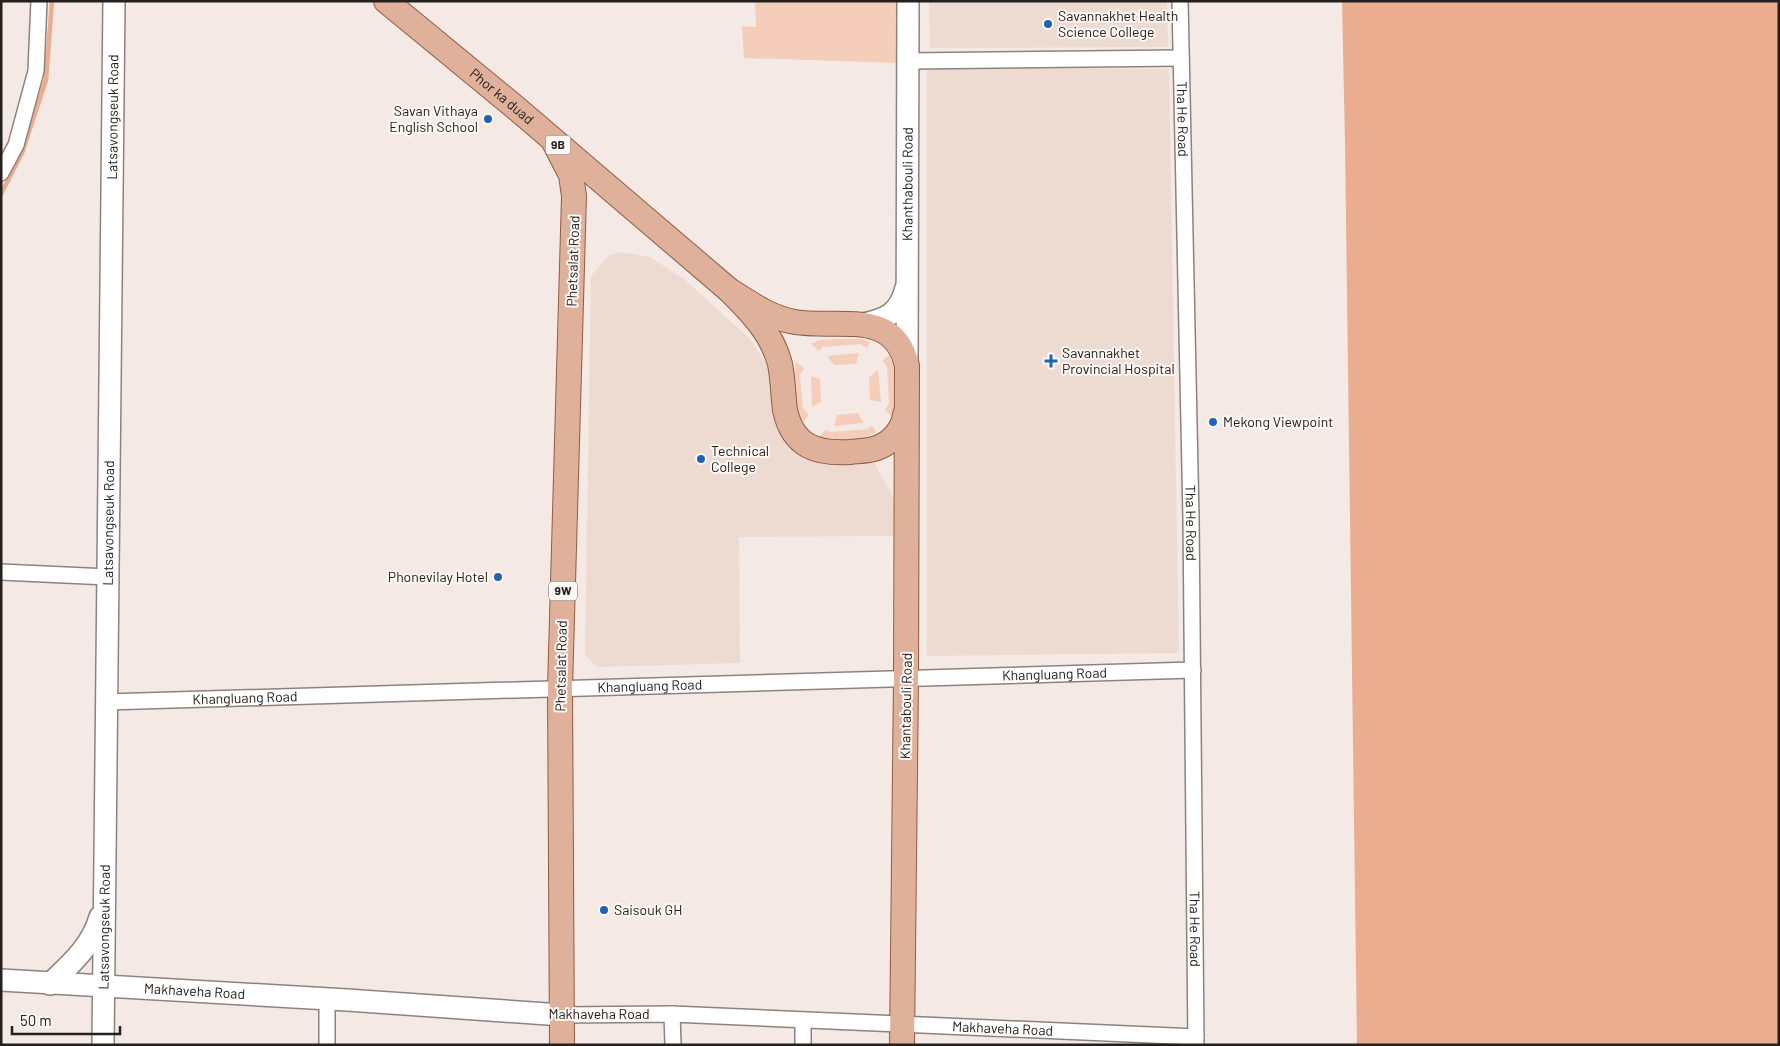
<svg xmlns="http://www.w3.org/2000/svg" width="1780" height="1046" font-family="Barlow,sans-serif">
<style>
.built{fill:#eddbd2}
.green{fill:#f5cebb}
.water{fill:#eaad8f}
.lines{fill:none;stroke-linecap:round;stroke-linejoin:round}
.stream{stroke:#eaad8f;stroke-width:4.5}
.street-casing{stroke:#8c837e;stroke-width:18}
.secondary-casing{stroke:#8c837e;stroke-width:24}
.primary-casing{stroke:#905c43;stroke-width:26}
.street{stroke:#fff;stroke-width:15}
.secondary{stroke:#fff;stroke-width:21}
.primary{stroke:#dfb19a;stroke-width:24}
.poi-dot{fill:#2262b3;stroke:#fef7f4;stroke-width:2}
.labels{text-anchor:middle;stroke-width:4;stroke-linejoin:round;paint-order:stroke}
.shield{fill:#fef7f4;stroke:#65605e;stroke-width:1}
.shield-label{font-size:12px;font-weight:bold;fill:#23201e}
.poi-label{font-size:14px;fill:#23201e;stroke:#fef7f4;text-anchor:start}
.street-label{font-size:14px;fill:#23201e;stroke:#fef7f4}
</style>
<rect width="100%" height="100%" fill="#f4e9e4"/>
<g class="built">
<polygon points="929,1 1167,1 1168,47 930,48"/>
<polygon points="927,67 1169,69 1179,653 927,656"/>
<polygon points="620,252 650,257 684,279 750,339 771,371 779,424 873,460 900,510 900,536 739,537 740,663 597,667 585,655 591,276 608,256"/>
</g>
<g class="green">
<polygon points="755,1 897,1 898,63 744,58 742,26 756,27"/>
<polygon points="839,339 862,339 870,342 867,348 861,344 823,347 819,351 811,344 820,340"/>
<polygon points="859,353 856,364 834,365 827,356"/>
<path d="M889,355C896,369 901,402 892,417L885,410L889,403L887,366L882,361Z"/>
<path d="M796,361L804,369L800,375L803,408L809,415L803,422C793,404 792,381 796,361Z"/>
<polygon points="878,370 881,402 870,400 869,377"/>
<polygon points="811,376 820,379 821,402 812,407"/>
<polygon points="858,413 864,423 834,426 837,415"/>
<path d="M872,425L876,432C861,441 834,445 819,436L826,430L830,432L868,429Z"/>
</g>
<polygon class="water" points="1342,1 1779,1 1779,1045 1357,1045 1345,143"/>
<g class="lines">
<polyline class="stream" points="1,194 22,153 46,80 52,1"/>
<defs>
<g id="street">
<path id="s1" d="M1180,1L1191,518L1196,1045"/>
<polyline points="908,61 1181,58"/>
<polyline points="1,173 16,145 36,71 39,1"/>
<polyline points="1,572 108,577"/>
<path id="s2" d="M106,702L1193,670"/>
<polyline points="327,999 327,1045"/>
<polyline points="672,1014 673,1045"/>
<path id="s3" d="M562,1015L672,1014L1196,1037"/>
<polyline points="803,1045 803,1020"/>
</g>
<g id="secondary">
<path d="M862,324C886,320 900,313 906,288"/>
<path id="s4" d="M907,366L908,1"/>
<path id="s5" d="M1,980L347,1000L562,1015"/>
<path d="M50,984C71,964 92,946 100,917"/>
<path id="s6" d="M103,1045L114,1"/>
</g>
<g id="primary">
<path id="s7" d="M386,1L516,108L729,290C751,312 772,333 780,364C783,379 783,395 785,410C793,447 817,454 850,452C859,451 869,451 877,448C891,443 903,430 905,415"/>
<polyline points="554,142 571,175 574,196 560,688 562,1045"/>
<path d="M729,290C750,303 770,318 795,322C838,329 895,308 907,366L906,678L902,1045"/>
</g>
</defs>
<use href="#street" class="street-casing"/>
<use href="#secondary" class="secondary-casing"/>
<use href="#primary" class="primary-casing"/>
<use href="#street" class="street"/>
<use href="#secondary" class="secondary"/>
<use href="#primary" class="primary"/>
</g>
<g class="poi-dot">
<circle cx="1048" cy="24" r="5"/>
<circle cx="488" cy="119" r="5"/>
<path d="M1048.5 353.5h5v5h5v5h-5v5h-5v-5h-5v-5h5z"/>
<circle cx="1213" cy="422" r="5"/>
<circle cx="701" cy="459" r="5"/>
<circle cx="498" cy="577" r="5"/>
<circle cx="604" cy="910" r="5"/>
</g>
<g class="labels">
<g class="shield">
<rect x="545.5" y="135.5" width="25" height="19" rx="4"/>
<rect x="549" y="581.5" width="28" height="19" rx="4"/>
</g>
<g class="shield-label">
<text x="558" y="149">9B</text>
<text x="563" y="595">9W</text>
</g>
<g class="poi-label">
<text x="1058" y="21">Savannakhet Health<tspan x="1058" dy="16">Science College</tspan></text>
<text x="478" y="116" text-anchor="end">Savan Vithaya<tspan x="478" dy="16">English School</tspan></text>
<text x="1062" y="358">Savannakhet<tspan x="1062" dy="16">Provincial Hospital</tspan></text>
<text x="1223" y="427">Mekong Viewpoint</text>
<text x="711" y="456">Technical<tspan x="711" dy="16">College</tspan></text>
<text x="488" y="582" text-anchor="end">Phonevilay Hotel</text>
<text x="614" y="915">Saisouk GH</text>
</g>
<g class="street-label">
<text dy="5" stroke="none"><textPath href="#s7" startOffset="150">Phor ka duad</textPath></text>
<text dy="5" stroke="none"><textPath href="#s6" startOffset="928">Latsavongseuk Road</textPath></text>
<text dy="5" stroke="none"><textPath href="#s1" startOffset="118">Tha He Road</textPath></text>
<text dy="5" stroke="none"><textPath href="#s4" startOffset="182">Khanthabouli Road</textPath></text>
<text transform="translate(573 261) rotate(-88)" y="5">Phetsalat Road</text>
<text dy="5" stroke="none"><textPath href="#s6" startOffset="522">Latsavongseuk Road</textPath></text>
<text dy="5" stroke="none"><textPath href="#s1" startOffset="522">Tha He Road</textPath></text>
<text transform="translate(561 666) rotate(-89)" y="5">Phetsalat Road</text>
<text dy="5" stroke="none"><textPath href="#s2" startOffset="949">Khangluang Road</textPath></text>
<text dy="5" stroke="none"><textPath href="#s2" startOffset="544">Khangluang Road</textPath></text>
<text dy="5" stroke="none"><textPath href="#s2" startOffset="139">Khangluang Road</textPath></text>
<text transform="translate(906 706) rotate(-89)" y="5">Khantabouli Road</text>
<text dy="5" stroke="none"><textPath href="#s6" startOffset="118">Latsavongseuk Road</textPath></text>
<text dy="5" stroke="none"><textPath href="#s1" startOffset="928">Tha He Road</textPath></text>
<text dy="5" stroke="none"><textPath href="#s5" startOffset="194">Makhaveha Road</textPath></text>
<text x="599" y="1019">Makhaveha Road</text>
<text dy="5" stroke="none"><textPath href="#s3" startOffset="441">Makhaveha Road</textPath></text>
</g>
</g>
<rect width="1780" height="1046" fill="none" stroke="#23201e" stroke-width="5"/>
<path d="M12 1026v8h108v-8" fill="none" stroke="#23201e" stroke-width="2.5"/>
<text x="20" y="1026" font-size="15" fill="#23201e" stroke="#fef7f4" stroke-width="4" paint-order="stroke">50 m</text>
</svg>
